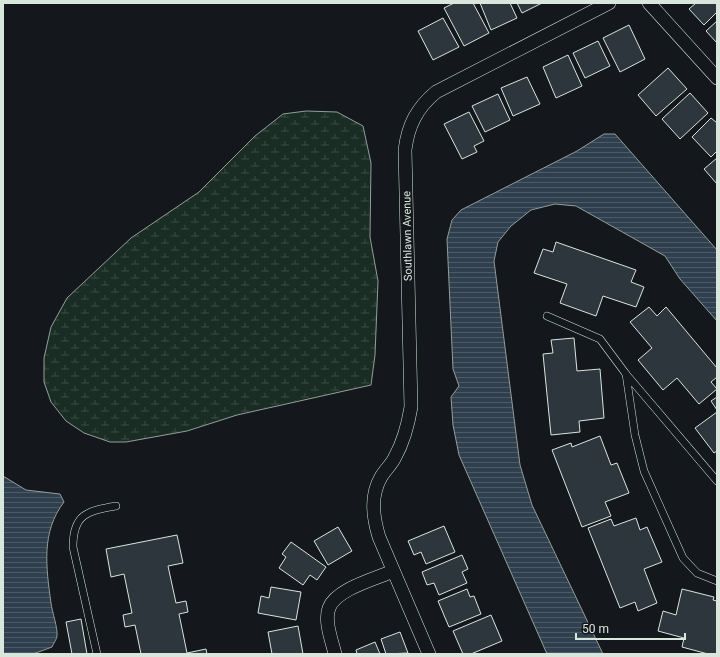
<svg xmlns="http://www.w3.org/2000/svg" width="720" height="657" font-family="Roboto,sans-serif">
<style>
.wetland{fill:url(#wetland-marsh);stroke:#939e99}
.water{fill:url(#water-rules);stroke:#939e99}
.building{fill:#2c363c;stroke:#d8e6dc}
.lines{fill:none;stroke-linecap:round;stroke-linejoin:round}
.service-casing{stroke:#d8e6dc;stroke-width:8}
.minor-casing{stroke:#d8e6dc;stroke-width:14}
.service{stroke:#14181c;stroke-width:7}
.minor{stroke:#14181c;stroke-width:13}
.labels{text-anchor:middle;stroke-width:3;stroke-linejoin:round;paint-order:stroke}
.street-label{font-size:11px;fill:#d8e6dc;stroke:#14181c}
</style>
<defs>
<pattern id="wetland-marsh" width="20" height="14" patternUnits="userSpaceOnUse"><rect width="20" height="14" fill="#1a2d24"/><path d="M1 5h8M5 5V1M11 12h8M15 12V8" fill="none" stroke="#3b4b43"/></pattern>
<pattern id="water-rules" width="6" height="5" patternUnits="userSpaceOnUse"><rect width="6" height="5" fill="#2f3f4d"/><path d="M0 2.5h6" fill="none" stroke="#4c5b66"/></pattern>
</defs>
<rect width="100%" height="100%" fill="#14181c"/>
<polygon class="wetland" points="306,111 337,112 363,126 371,163 370,237 378,281 375,355 371,385 237,415 187,431 126,442 110,442 84,433 66,421 51,402 44,382 44,358 51,327 67,298 131,238 199,192 255,136 283,114"/>
<g class="water">
<polygon points="604,134 615,134 717,250 717,321 680,279 665,256 576,206 555,204 531,210 511,226 498,242 494,261 520,465 532,505 603,654 547,654 459,455 453,425 451,397 459,386 453,369 447,239 452,220 461,210 577,151"/>
<path d="M3,476L26,490L60,494L64,502C41,532 46,567 51,603C52,612 58,628 57,636C57,639 53,644 52,647L33,654H3Z"/>
</g>
<g class="building">
<polygon points="454,3 473,3 489,33 464,46 444,8"/>
<polygon points="480,3 510,3 517,18 491,30"/>
<polygon points="517,3 542,3 522,13"/>
<polygon points="696,3 717,3 717,12 704,25 689,9"/>
<polygon points="443,18 459,47 433,60 418,31"/>
<polygon points="717,21 717,43 706,31"/>
<polygon points="629,25 645,59 620,72 603,38"/>
<polygon points="598,41 610,66 585,78 573,53"/>
<polygon points="568,55 582,86 556,98 543,67"/>
<polygon points="668,68 687,89 656,116 638,95"/>
<polygon points="527,77 540,104 513,116 501,88"/>
<polygon points="690,93 708,113 680,139 662,119"/>
<polygon points="498,94 510,120 485,132 472,106"/>
<polygon points="469,112 484,141 474,146 477,152 462,159 444,124"/>
<polygon points="711,118 717,123 717,151 711,157 692,137"/>
<polygon points="717,158 717,184 704,169"/>
<polygon points="556,242 636,270 631,282 644,287 636,307 603,296 596,316 560,303 567,284 534,273 543,249 553,252"/>
<polygon points="649,307 657,316 666,307 717,368 717,377 711,382 717,389 699,404 677,378 663,390 638,360 652,348 630,322"/>
<polygon points="574,338 577,371 600,369 604,418 579,421 580,432 551,435 543,354 553,353 551,340"/>
<polygon points="717,397 717,410 711,401"/>
<polygon points="717,412 717,451 714,453 695,428"/>
<polygon points="600,436 611,465 617,463 629,493 605,502 611,516 582,527 552,450 571,443 572,447"/>
<polygon points="636,518 640,530 647,527 662,562 644,569 657,603 638,611 635,602 620,608 588,528 611,519 614,526"/>
<polygon points="444,526 455,552 426,564 421,552 414,555 408,541"/>
<polygon points="338,527 352,551 328,565 314,541"/>
<polygon points="177,535 183,563 168,566 176,603 186,601 188,612 179,614 187,653 206,649 207,654 141,654 135,625 125,627 123,615 132,613 124,574 111,577 106,549"/>
<polygon points="291,542 326,567 317,580 310,575 303,585 279,568 286,557 282,554"/>
<polygon points="462,555 468,569 462,572 467,583 439,595 434,583 427,585 422,572"/>
<polygon points="271,587 301,592 296,620 258,613 261,596 269,598"/>
<polygon points="467,589 470,597 474,596 481,614 449,627 438,601"/>
<polygon points="682,589 714,597 713,600 717,601 717,654 708,654 682,647 684,638 658,631 663,611 676,615"/>
<polygon points="491,615 502,641 471,654 463,654 453,631"/>
<polygon points="81,619 87,654 72,654 66,622"/>
<polygon points="298,626 303,654 272,654 268,632"/>
<polygon points="400,632 408,653 386,654 381,639"/>
<polygon points="375,642 380,654 357,654 356,650"/>
</g>
<g class="lines">
<defs>
<g id="service">
<polyline points="547,316 600,339 626,374"/>
<polyline points="717,481 626,374 635,435 644,471 683,558 697,573 717,581"/>
<path d="M97,654L73,547C73,514 87,511 116,506"/>
</g>
<g id="minor">
<polyline points="649,3 717,78"/>
<path d="M335,654C332,641 324,621 329,608C336,589 375,579 393,571"/>
<path d="M429,654L379,537C373,517 370,496 381,477C385,470 392,464 395,457C404,441 408,425 411,407L405,150C408,125 417,108 436,92L609,3"/>
</g>
</defs>
<use href="#service" class="service-casing"/>
<use href="#minor" class="minor-casing"/>
<use href="#service" class="service"/>
<use href="#minor" class="minor"/>
</g>
<g class="labels">
<g class="street-label">
<text transform="translate(407 236) rotate(-91)" y="4">Southlawn Avenue</text>
</g>
</g>
<rect width="720" height="657" fill="none" stroke="#d8e6dc" stroke-width="8"/>
<path d="M576 633v6h109v-6" fill="none" stroke="#d8e6dc" stroke-width="2"/>
<text x="582" y="633" font-size="12" fill="#d8e6dc" stroke="#14181c" stroke-width="3" paint-order="stroke">50 m</text>
</svg>
